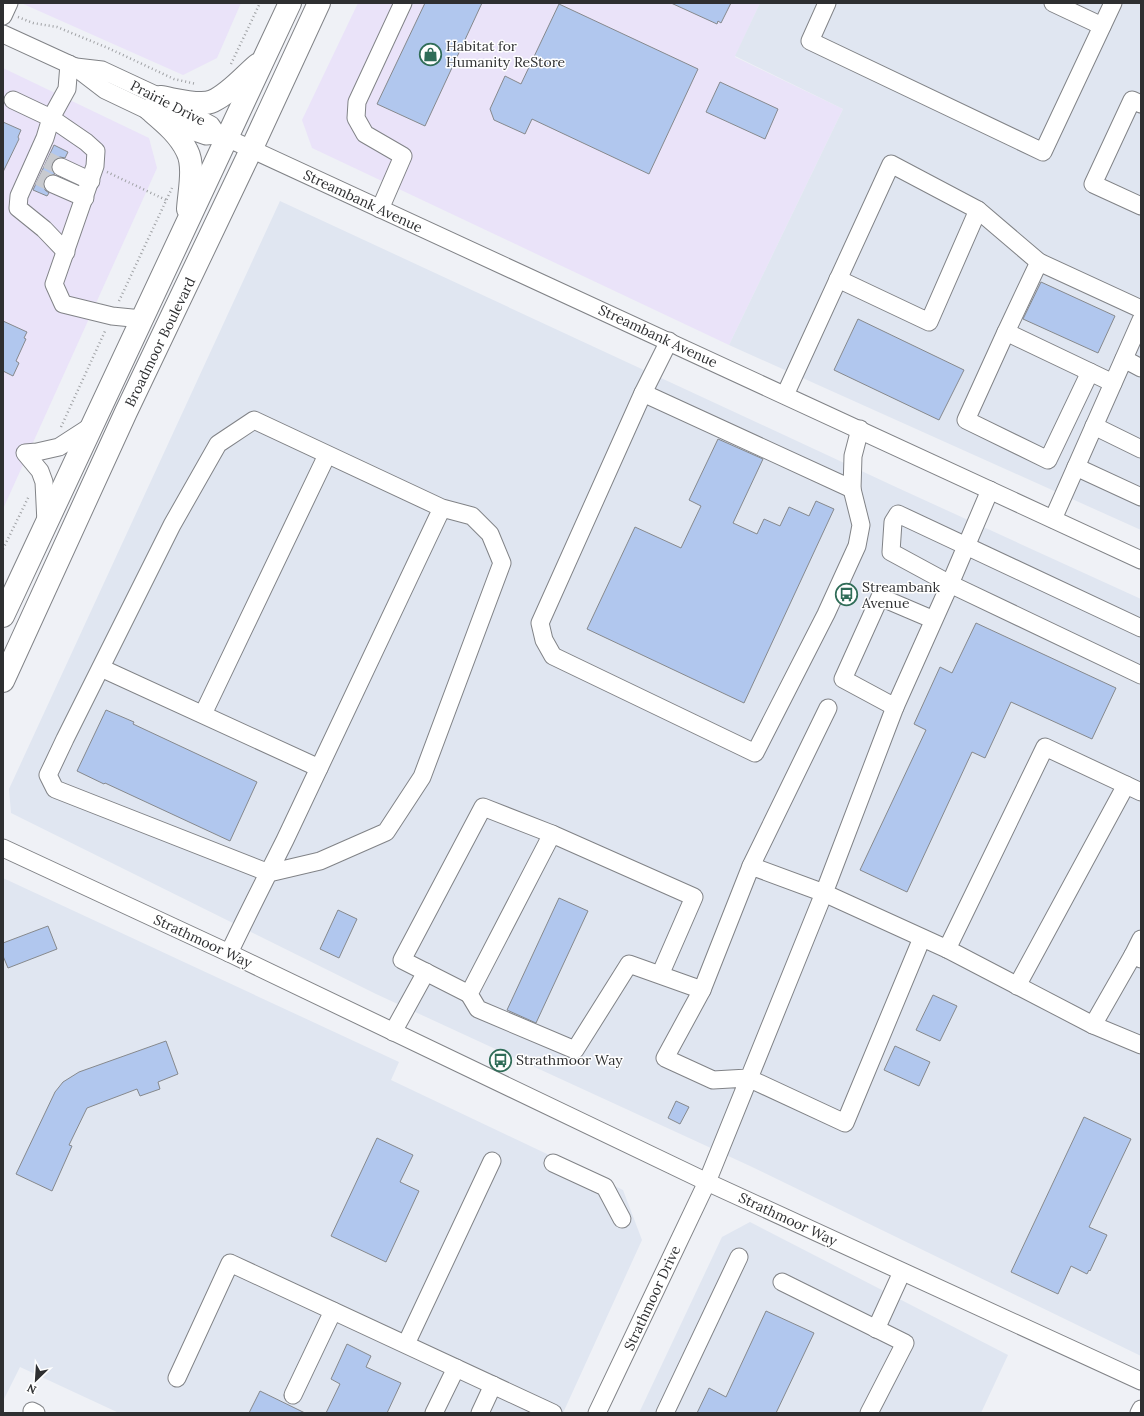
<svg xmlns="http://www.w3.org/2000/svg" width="1144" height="1416" font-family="Lora,serif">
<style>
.commercial{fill:#eae3f9}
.built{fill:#e0e6f1}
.building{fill:#b1c7ee;stroke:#86898d}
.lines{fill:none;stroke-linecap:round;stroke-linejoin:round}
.minor-tunnel{stroke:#c8cacf;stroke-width:17;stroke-dasharray:17 8;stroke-linecap:butt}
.minor-casing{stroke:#818387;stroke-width:19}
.major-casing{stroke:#818387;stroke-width:24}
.path{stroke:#9fa1a4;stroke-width:2.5;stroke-dasharray:1 3;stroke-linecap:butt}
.minor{stroke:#fff;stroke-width:17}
.major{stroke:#fff;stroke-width:22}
.labels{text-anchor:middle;stroke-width:3;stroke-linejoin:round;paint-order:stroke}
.poi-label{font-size:14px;fill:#2e2f31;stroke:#fff;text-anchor:start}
.street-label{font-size:14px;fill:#2e2f31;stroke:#fff}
</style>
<rect width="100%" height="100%" fill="#eff1f6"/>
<g class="commercial">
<polygon points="21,3 241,3 217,58 183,75"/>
<polygon points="358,3 760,3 735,57 843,109 729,345 312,148 302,120"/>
<polygon points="3,68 149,138 157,168 3,509"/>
</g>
<g class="built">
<polygon points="760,3 1141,3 1141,530 729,345 843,109 735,56"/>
<polygon points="280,201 898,488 1141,599 1141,1356 750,1166 376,994 11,813 9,789"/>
<polygon points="3,878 399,1062 391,1080 623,1190 642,1240 563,1413 119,1413 20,1367 3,1401"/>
<polygon points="750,1222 1008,1355 981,1413 639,1413 722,1237"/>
</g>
<g class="building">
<polygon points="425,3 482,3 425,126 377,104"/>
<polygon points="671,3 731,3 721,23 718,21 717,24"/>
<polygon points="559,4 698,69 649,174 532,119 525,134 494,120 490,109 505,76 521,84"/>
<polygon points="720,82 778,109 765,139 706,112"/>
<polygon points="3,122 21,130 18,137 19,139 3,172"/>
<polygon points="54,145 68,152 65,158 60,157 55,159 52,163 51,167 55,174 47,176 44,180 43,185 45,190 49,193 47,196 33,190"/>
<polygon points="1041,282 1115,316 1098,353 1023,319"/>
<polygon points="858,319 964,370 939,420 834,370"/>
<polygon points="3,321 27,332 24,338 26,339 16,361 19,363 13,376 3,371"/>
<polygon points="718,439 763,459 733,523 757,534 764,519 780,526 789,507 809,516 816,501 834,509 744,703 587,629 635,527 681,548 701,506 689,500"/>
<polygon points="976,623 1116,688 1092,739 1011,702 985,758 972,752 907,892 860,870 926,730 914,724 940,667 952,673"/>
<polygon points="106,710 134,722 133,724 257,782 230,841 105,783 104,784 77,771"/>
<polygon points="559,898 588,911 536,1023 507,1010"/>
<polygon points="338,910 357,919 339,958 320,949"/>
<polygon points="48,926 57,949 8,968 3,956 3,943"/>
<polygon points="933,995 957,1006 940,1041 916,1030"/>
<polygon points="166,1041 178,1074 158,1082 160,1089 140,1096 137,1089 87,1108 69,1145 72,1146 52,1191 16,1174 55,1092 63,1082 79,1072"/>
<polygon points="895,1046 930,1062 919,1086 884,1070"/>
<polygon points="676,1101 689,1107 680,1124 668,1118"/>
<polygon points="1084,1117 1131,1139 1089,1227 1107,1235 1090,1271 1089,1270 1087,1274 1071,1266 1058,1294 1011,1272"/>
<polygon points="377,1138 413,1155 400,1182 419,1191 386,1262 331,1236"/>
<polygon points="766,1311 814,1333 776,1413 697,1413 709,1388 726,1397"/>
<polygon points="347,1344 371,1356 366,1367 401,1383 387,1413 326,1413 340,1384 331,1379"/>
<polygon points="260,1391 305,1413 249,1413"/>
</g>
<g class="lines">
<g class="minor-tunnel">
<polyline points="47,160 61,167"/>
<polyline points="39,177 53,184"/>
</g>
<defs>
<g id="minor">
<polyline points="827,3 810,41 1043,152 1113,3"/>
<polyline points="1053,3 1102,26"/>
<polyline points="3,16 9,3"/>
<polyline points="3,34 75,67 105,90 189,130 206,136 218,135 227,138 1141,560"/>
<polyline points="69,64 67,89 51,118 86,142 96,151 95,166 54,284 63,304 112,316 142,319"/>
<polyline points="76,67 102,70 160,97 211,125 218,135"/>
<polyline points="13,100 51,118 45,138 19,196 18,208 44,229 66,252"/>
<polyline points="1141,104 1132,100 1093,184 1141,206"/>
<polyline points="61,167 91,181"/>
<polyline points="53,184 85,198"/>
<polyline points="380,209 403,156 365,134 356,118 357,102 403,3"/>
<polyline points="1039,262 1006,332 1113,383"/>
<polyline points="838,279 929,322 978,210"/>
<polyline points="1006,332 966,420 1048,460 1090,372"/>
<polyline points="669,341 643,393 540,623 544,640 553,656 755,753 826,614 857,546 861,525 852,489 853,456 860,429"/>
<polyline points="1124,359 1141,368"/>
<polyline points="643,393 852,489"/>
<polyline points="785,395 891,164 978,210 1039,262 1141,309"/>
<polyline points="1094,426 1141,449"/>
<polyline points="1076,467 1141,497"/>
<polyline points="990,490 950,584 1141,675"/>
<polyline points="1053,519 1141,320"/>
<polyline points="46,523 44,482 40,471 25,453 37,452 59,447 93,425"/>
<polyline points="934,620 880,597 843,679 895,707 950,584 891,552 893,522 898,514 1141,628"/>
<polyline points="101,668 319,768"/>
<polyline points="895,707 824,893 947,949 1045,747 1141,792"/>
<polyline points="203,714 327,455"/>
<polyline points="3,848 229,953 707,1182 1141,1381"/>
<polyline points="751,866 828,708"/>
<polyline points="947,949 1093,1025"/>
<path d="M229,953C247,915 266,878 285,840L442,508L254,420L218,444L172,525L65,739L48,775L55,789L269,873L320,861L386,832L422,777L502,563L490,534L472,516L442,508"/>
<polyline points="1133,955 1141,939"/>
<polyline points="1141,959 1133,955 1093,1025 1141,1045"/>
<polyline points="660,975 694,897 552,834 469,994 478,1009 575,1050 629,964 702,990"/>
<polyline points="1017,986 1126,785"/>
<polyline points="469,994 402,960 483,807 552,834"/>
<polyline points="393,1032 426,972"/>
<polyline points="553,1163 605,1187 622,1219"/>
<polyline points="782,1282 905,1343 869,1413"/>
<polyline points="876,1329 902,1272"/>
<polyline points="406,1344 492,1161"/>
<polyline points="177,1378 230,1263 553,1413"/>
<polyline points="293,1395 333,1311"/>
<polyline points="32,1411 36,1413"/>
<polyline points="434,1413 456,1368"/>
<polyline points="480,1413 493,1385"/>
<polyline points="597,1413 707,1182 824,893 751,866 702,990 665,1058 713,1080 748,1078 845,1123 922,938"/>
<polyline points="665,1413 739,1257"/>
<polyline points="1139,1413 1141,1409"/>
</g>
<g id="major">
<path d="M160,97C174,99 200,107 213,101C230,93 243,77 257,65"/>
<path d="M150,110C164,122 179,134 187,151C195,166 189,192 188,209"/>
<polyline points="3,616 290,3"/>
<polyline points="3,681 126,412 251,150 319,3"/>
</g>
</defs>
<use href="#minor" class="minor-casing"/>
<use href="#major" class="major-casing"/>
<g class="path">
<polyline points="18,17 33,23 57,27 108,48 174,79 196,84"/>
<polyline points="231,64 260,3"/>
<polyline points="107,172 166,200"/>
<polyline points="119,301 172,188"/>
<polyline points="61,427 106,329"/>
<polyline points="3,549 29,496"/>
</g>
<use href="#minor" class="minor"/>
<use href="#major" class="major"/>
</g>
<defs>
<symbol id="shop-ring" viewBox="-11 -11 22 22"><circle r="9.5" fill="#fff" stroke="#306d58" stroke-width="1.5"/><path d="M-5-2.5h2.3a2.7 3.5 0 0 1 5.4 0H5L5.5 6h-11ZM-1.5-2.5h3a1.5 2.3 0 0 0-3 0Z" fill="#306d58"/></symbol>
<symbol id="bus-ring" viewBox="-11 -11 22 22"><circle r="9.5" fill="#fff" stroke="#306d58" stroke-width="1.5"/><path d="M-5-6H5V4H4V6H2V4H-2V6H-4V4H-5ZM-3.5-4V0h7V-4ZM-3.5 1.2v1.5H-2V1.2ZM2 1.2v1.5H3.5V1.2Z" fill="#306d58"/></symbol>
</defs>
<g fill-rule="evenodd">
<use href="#shop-ring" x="418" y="42" width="25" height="25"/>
<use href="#bus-ring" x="834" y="582" width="25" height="25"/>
<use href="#bus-ring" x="488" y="1048" width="25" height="25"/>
</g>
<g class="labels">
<g class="poi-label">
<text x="446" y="51">Habitat for<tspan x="446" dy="16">Humanity ReStore</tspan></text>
<text x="862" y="592">Streambank<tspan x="862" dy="16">Avenue</tspan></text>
<text x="516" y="1065">Strathmoor Way</text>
</g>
<g class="street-label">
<text transform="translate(168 103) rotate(27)" y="5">Prairie Drive</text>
<text transform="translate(363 201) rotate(25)" y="5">Streambank Avenue</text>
<text transform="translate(658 336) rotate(25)" y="5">Streambank Avenue</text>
<text transform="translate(160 342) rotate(-64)" y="5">Broadmoor Boulevard</text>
<text transform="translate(203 941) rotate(25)" y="5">Strathmoor Way</text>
<text transform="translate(788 1219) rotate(25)" y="5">Strathmoor Way</text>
<text transform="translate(652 1298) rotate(-65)" y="5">Strathmoor Drive</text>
</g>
</g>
<rect width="1144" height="1416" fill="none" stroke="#2e2f31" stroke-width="8"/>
<g transform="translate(36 1380) rotate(205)" stroke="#ffffff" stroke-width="3" paint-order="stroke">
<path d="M0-3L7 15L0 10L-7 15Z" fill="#2e2f31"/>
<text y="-6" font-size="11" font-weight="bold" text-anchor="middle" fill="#2e2f31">N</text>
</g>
</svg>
